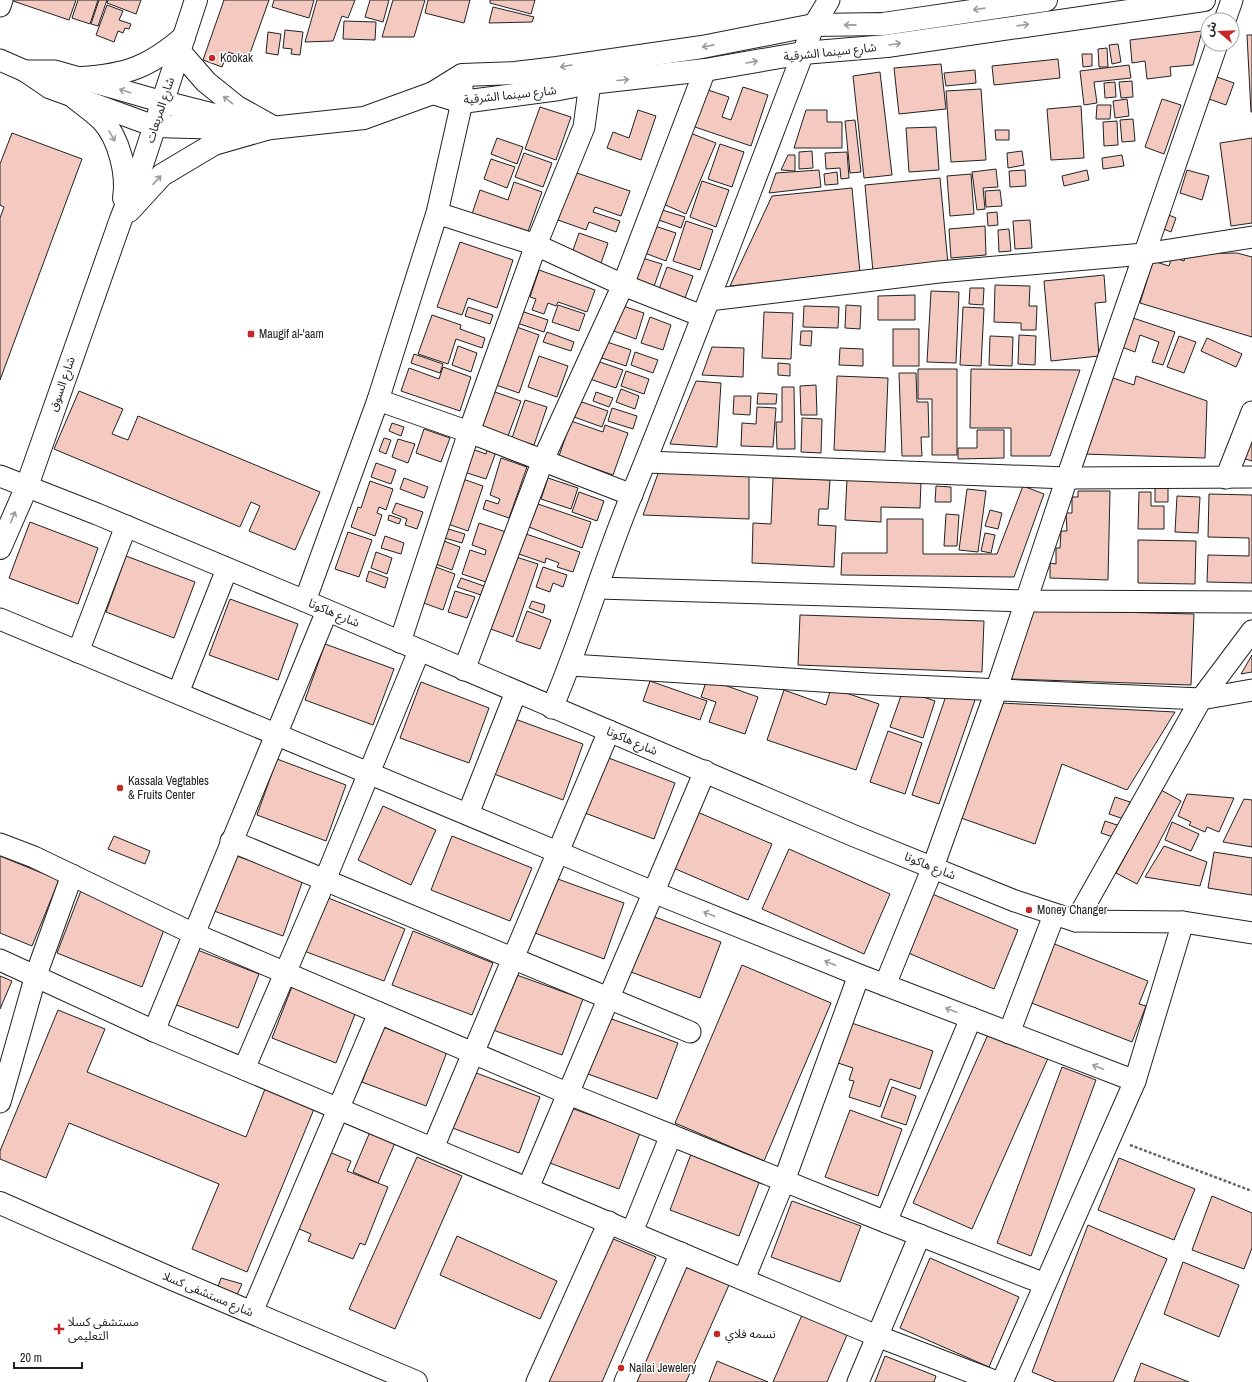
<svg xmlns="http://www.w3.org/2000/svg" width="1252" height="1382" font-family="'Archivo Narrow','Noto Sans Arabic',sans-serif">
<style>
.building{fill:#f3c9c0;stroke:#222}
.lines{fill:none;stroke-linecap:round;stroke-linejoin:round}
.minor-casing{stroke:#222;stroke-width:23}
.tertiary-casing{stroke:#222;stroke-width:24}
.secondary-casing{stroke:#222;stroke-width:24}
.path{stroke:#646464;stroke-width:2.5;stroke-dasharray:3 2;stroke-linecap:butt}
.minor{stroke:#fff;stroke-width:21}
.tertiary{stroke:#fff;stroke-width:22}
.secondary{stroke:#fff;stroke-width:22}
.oneway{stroke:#9c9c9c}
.poi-dot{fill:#c62828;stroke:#fff;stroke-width:1.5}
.labels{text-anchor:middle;stroke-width:3;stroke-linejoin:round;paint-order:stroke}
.street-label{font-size:12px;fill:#222;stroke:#fff}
.poi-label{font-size:12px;fill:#222;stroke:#fff;text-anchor:start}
</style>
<rect width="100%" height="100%" fill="#fff"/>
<g class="building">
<polygon points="10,0 76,0 69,20"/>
<polygon points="78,0 98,0 90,24 72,18"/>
<polygon points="99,0 107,0 98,26 91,24"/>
<polygon points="108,0 141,0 136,14 107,3"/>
<polygon points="224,0 269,0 248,59 228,52 222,67 203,60"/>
<polygon points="274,0 314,0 309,18 272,7"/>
<polygon points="317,0 355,0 348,18 342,16 333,41 305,42"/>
<polygon points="370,0 389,0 383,22 365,17"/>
<polygon points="393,0 425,0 414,37 382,37"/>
<polygon points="428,0 470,0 464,23 425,13"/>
<polygon points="490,0 535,0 531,14 490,3"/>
<polygon points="107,5 123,11 119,20 131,24 129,29 125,28 123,33 118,31 114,42 96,35"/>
<polygon points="493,7 534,17 532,22 489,23"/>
<polygon points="344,21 376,22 375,40 343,39"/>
<polygon points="285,30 303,32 300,55 291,54 292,49 283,48"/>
<polygon points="1202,31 1193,65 1170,67 1171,76 1147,79 1145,61 1132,63 1130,40"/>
<polygon points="268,32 281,34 278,55 266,53"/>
<polygon points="1247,35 1252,35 1252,112 1251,112"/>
<polygon points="1118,44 1121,62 1112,64 1109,45"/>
<polygon points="1107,48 1108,67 1099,67 1098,49"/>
<polygon points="1082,54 1092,54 1092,66 1083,67"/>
<polygon points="1058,59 1060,78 994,85 992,66"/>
<polygon points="941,64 946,109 899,114 894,68"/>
<polygon points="1129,65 1131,78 1094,82 1097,103 1084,105 1080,71"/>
<polygon points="975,70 976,83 946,86 944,73"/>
<polygon points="880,72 892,175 864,178 853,76"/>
<polygon points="1217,77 1234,83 1226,105 1209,99"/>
<polygon points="1132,81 1133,97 1121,98 1119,82"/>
<polygon points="1115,82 1116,97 1105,98 1104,83"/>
<polygon points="743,87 768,95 751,146 692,126 705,89 729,97 722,117 731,120"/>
<polygon points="981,89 986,160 951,162 946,91"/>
<polygon points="1127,99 1129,116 1115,118 1113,101"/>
<polygon points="1162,99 1181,105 1164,154 1145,147"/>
<polygon points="1097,105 1111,105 1110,119 1096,119"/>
<polygon points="1081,106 1084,158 1051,160 1047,109"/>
<polygon points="540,107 571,117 556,160 525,149"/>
<polygon points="638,110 656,116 641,160 607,148 613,132 629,138"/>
<polygon points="806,110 827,110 827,122 842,122 842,148 794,148"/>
<polygon points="1133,119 1135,141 1122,142 1120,120"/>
<polygon points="855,120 861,172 850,173 845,121"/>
<polygon points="1117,121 1118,145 1104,146 1103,122"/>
<polygon points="936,127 939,170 909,172 906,128"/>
<polygon points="995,130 1009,130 1009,140 996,140"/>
<polygon points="12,133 82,159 0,380 0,218 4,207 0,205 0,164"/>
<polygon points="690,133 716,143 686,214 661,203"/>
<polygon points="497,138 523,147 517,164 491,154"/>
<polygon points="1252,138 1252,223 1231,226 1220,143"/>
<polygon points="720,144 744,152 732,187 708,179"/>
<polygon points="812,151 813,168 799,169 799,152"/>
<polygon points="1022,151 1024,165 1008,168 1007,153"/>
<polygon points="847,152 849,178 841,179 840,168 826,169 825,153"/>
<polygon points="524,153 552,163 543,187 515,177"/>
<polygon points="788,155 795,155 795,171 781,170"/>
<polygon points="1122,155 1124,166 1103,169 1102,158"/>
<polygon points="491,159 515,167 507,188 484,179"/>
<polygon points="996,169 998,187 983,188 985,209 977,210 972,172"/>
<polygon points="819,170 821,187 769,193 776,173"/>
<polygon points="1025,170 1026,186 1010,187 1009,171"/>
<polygon points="1087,170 1089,180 1064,186 1062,176"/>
<polygon points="1187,170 1209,176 1202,200 1180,193"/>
<polygon points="574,172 630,191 621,216 595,207 593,212 620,221 616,232 589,222 586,230 558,220"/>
<polygon points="837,172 838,184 825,185 824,174"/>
<polygon points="971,174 974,214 950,216 947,176"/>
<polygon points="940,178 948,264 873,272 865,185"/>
<polygon points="702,181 729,190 716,227 690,217"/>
<polygon points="514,182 542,192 526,237 471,217 480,190 508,200"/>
<polygon points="852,188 860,273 730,286 772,196"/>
<polygon points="1000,190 1002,206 986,207 985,191"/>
<polygon points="659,209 685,217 681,228 656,219"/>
<polygon points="997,212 998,225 988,226 987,213"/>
<polygon points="1164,213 1176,218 1171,232 1159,227"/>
<polygon points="1030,220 1032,248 1015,249 1013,221"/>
<polygon points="686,221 713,230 700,270 673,261"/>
<polygon points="652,225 676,233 666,261 642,252"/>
<polygon points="985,226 986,255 951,258 949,229"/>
<polygon points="1009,229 1011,251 999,252 998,230"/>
<polygon points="579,233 608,243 600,266 571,256"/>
<polygon points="460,242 513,260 497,308 468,298 462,315 437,307"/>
<polygon points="1237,253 1252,257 1252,337 1140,303 1153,261 1169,266 1172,257 1184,261 1186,254"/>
<polygon points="639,257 662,264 653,289 630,282"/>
<polygon points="667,267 693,276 684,301 658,292"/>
<polygon points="539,270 595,290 587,312 558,302 556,306 548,303 544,314 532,310 536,299 530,297"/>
<polygon points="1104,275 1106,302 1095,303 1099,356 1051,361 1044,281"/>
<polygon points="995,285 1030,286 1029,306 1037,306 1036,330 1021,330 1021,323 994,322"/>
<polygon points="970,288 984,288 983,305 969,304"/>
<polygon points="931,291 959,292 956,363 927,362"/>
<polygon points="915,295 915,320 878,320 878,296"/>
<polygon points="558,305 585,314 579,331 552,322"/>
<polygon points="620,305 644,313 636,339 611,330"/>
<polygon points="846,305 861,306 860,329 845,328"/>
<polygon points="804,306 839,307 838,328 803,327"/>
<polygon points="468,307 493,315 490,324 465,316"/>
<polygon points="963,307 984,308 981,366 960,365"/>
<polygon points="521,311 548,320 544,332 517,323"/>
<polygon points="764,312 793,313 791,359 762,358"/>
<polygon points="432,315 461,325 460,329 485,338 482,348 456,339 448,364 418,354"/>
<polygon points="650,317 671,325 663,350 641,343"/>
<polygon points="1130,317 1175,332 1163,365 1152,362 1159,342 1140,335 1135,352 1119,346"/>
<polygon points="514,326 539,335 519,393 493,384"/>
<rect x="893" y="329" width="26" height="37"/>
<polygon points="801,331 812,331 811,346 800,345"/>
<polygon points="547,332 574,342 571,351 543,342"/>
<polygon points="1019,335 1036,336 1035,365 1018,364"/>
<polygon points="990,336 1013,337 1012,366 989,365"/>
<polygon points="1179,336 1196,342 1184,373 1167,367"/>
<polygon points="1207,338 1242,354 1236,367 1201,351"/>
<polygon points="607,342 631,350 626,366 602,358"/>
<polygon points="458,346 477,353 471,372 452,365"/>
<polygon points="712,347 744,348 743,377 702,375"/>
<polygon points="840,348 863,349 863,366 839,365"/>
<polygon points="635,352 658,360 653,373 631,365"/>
<polygon points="414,354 443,364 440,373 411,363"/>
<polygon points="539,356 568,366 557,397 528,387"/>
<polygon points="597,361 623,370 616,388 590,379"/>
<polygon points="778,363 790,364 790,376 778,375"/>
<polygon points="443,367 471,377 460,411 401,391 409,368 439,379"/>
<polygon points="918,369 957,369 957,455 932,455 932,399 918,399"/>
<polygon points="971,369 1080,370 1050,456 1011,456 1011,428 970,428"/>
<polygon points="626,371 649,379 644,394 621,386"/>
<polygon points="899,373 916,373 917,402 928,402 929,437 921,437 922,456 902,456"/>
<polygon points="837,376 888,378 885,452 834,450"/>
<polygon points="1136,376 1207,401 1205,458 1083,454 1110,377 1134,385"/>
<polygon points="696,381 721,383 717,447 670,444"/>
<polygon points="816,385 817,415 801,415 800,386"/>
<polygon points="782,387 794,387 795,449 777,449 776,422 782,422"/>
<polygon points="621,389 639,396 635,409 616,402"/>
<polygon points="489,390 521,401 508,436 477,425"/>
<polygon points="79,391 123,409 112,434 128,440 138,416 320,492 295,550 249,531 260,506 251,502 240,527 54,449"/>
<polygon points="596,392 613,398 609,407 593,401"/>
<polygon points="758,393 777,394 776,404 757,404"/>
<polygon points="734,396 751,396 750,415 733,414"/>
<polygon points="525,400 547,407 534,445 512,438"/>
<polygon points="579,401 608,411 602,427 574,417"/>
<polygon points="757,407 776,408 773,447 741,446 742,423 756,424"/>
<polygon points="612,408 637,416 633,429 608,421"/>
<polygon points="802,418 822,419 821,453 801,452"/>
<polygon points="571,421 603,432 605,425 628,433 613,475 559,456"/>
<polygon points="392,423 404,427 401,436 389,431"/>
<polygon points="424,429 450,438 441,462 416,453"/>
<polygon points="977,430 1004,430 1004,458 958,459 958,448 977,448"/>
<polygon points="384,438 391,440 386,454 379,451"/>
<polygon points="398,439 415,444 408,463 392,457"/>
<polygon points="1247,441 1252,443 1252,461 1242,458"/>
<polygon points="472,449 486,454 487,449 496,452 486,479 464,472"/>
<polygon points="501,458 527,467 509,518 483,509 486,500 498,504 500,499 490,495"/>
<polygon points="376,463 396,470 391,484 371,477"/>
<polygon points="659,471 749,476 749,519 643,515"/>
<polygon points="404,478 428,487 424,498 400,489"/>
<polygon points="460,478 483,486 468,531 445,523"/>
<polygon points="548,478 578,488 571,509 541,499"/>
<polygon points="773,478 830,480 828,509 819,509 818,525 836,526 834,567 752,563 753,523 771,524"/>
<polygon points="847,478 921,481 920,508 881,507 881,522 845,520"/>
<polygon points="370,481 393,489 386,510 379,507 377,513 382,515 375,536 351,527 358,507 361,508"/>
<polygon points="1155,485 1168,486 1168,502 1155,502"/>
<polygon points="936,486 951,487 951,502 935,502"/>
<polygon points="1023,486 1044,494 1014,577 841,575 842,553 887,553 887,519 923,519 923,554 997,554"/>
<polygon points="967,489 986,491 978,552 959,550"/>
<polygon points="1078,491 1110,491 1108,580 1050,578 1050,563 1056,564 1056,548 1060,548 1061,531 1067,531 1066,513 1072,513 1072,497 1078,497"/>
<polygon points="579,492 604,501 597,521 572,512"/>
<polygon points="1139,492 1151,492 1151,506 1164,506 1164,529 1138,529"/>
<polygon points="1209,494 1252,495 1252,583 1207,582 1208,555 1249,556 1249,538 1208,537"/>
<polygon points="1177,496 1200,497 1198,533 1175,532"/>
<polygon points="396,503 423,512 417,529 405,525 407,519 392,513"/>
<polygon points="538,504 591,522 582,548 529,527"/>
<polygon points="990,510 1002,513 998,529 985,526"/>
<polygon points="946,514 959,515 957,546 944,546"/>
<polygon points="389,515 401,519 399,524 388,520"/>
<polygon points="30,522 98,548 78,604 9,578"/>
<polygon points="479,523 506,532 489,583 462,574 470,550 485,555 486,550 472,545"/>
<polygon points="445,528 465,534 462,543 441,537"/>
<polygon points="348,532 372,540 359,577 335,569"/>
<polygon points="523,533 580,552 573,572 557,567 559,563 546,558 545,563 516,553"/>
<polygon points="985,533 995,535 991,553 981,551"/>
<polygon points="385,536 404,543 401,554 381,548"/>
<polygon points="441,540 460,547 452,570 433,563"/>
<polygon points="1138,540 1196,541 1195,584 1138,583"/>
<polygon points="376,552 392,558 387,574 371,568"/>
<polygon points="126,556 195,582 174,638 106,612"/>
<polygon points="513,556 538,564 513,637 488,628"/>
<polygon points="433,566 455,574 443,610 421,602"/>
<polygon points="543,567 567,575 563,587 553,583 550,592 536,587"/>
<polygon points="369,571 388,578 385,588 366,581"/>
<polygon points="461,578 487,587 484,596 457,587"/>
<polygon points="455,591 475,597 467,618 448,612"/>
<polygon points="230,599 298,624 278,680 209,655"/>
<polygon points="532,601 545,605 543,613 529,608"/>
<polygon points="1034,610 1194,614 1191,685 1011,679"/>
<polygon points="527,611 551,620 540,649 516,641"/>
<polygon points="800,615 984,621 982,672 798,665"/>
<polygon points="325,644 394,669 373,725 305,700"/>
<polygon points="1252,655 1252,672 1241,674"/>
<polygon points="707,679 758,697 745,734 709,722 716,702 701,697"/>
<polygon points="650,681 707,701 700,720 643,701"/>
<polygon points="421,682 489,708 469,763 400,738"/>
<polygon points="831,688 879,704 856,770 767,740 784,690 826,705"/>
<polygon points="903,690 935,701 923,738 890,727"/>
<polygon points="948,690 975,700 939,804 912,795"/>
<polygon points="1001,703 1175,712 1127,790 1062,764 1035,844 961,818"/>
<polygon points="515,719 583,744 563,800 494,774"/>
<polygon points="888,731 922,743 905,794 870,782"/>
<polygon points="606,757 675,783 654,839 585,813"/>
<polygon points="277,759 346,785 326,841 257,815"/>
<polygon points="1161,790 1181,801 1137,884 1116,873"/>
<polygon points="1187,794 1234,798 1219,832 1207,827 1205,832 1189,825 1191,822 1178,816"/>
<polygon points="1115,797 1130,802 1124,819 1109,814"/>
<polygon points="1244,799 1252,800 1252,847 1223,842"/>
<polygon points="383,806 436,830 411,885 358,860"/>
<polygon points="695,811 772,844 748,900 671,867"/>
<polygon points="1105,821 1120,826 1116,838 1101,833"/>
<polygon points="1172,822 1199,834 1191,851 1165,840"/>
<polygon points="114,836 150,851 145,864 108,849"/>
<polygon points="452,836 532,868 510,921 431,890"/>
<polygon points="1164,846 1207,862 1200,886 1145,877"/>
<polygon points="789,849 890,894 864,954 762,909"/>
<polygon points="1214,852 1252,858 1252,895 1208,888"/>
<polygon points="234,855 303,880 283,936 214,911"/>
<polygon points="0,856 59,880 32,946 0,933"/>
<polygon points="555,878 624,903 604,959 535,933"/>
<polygon points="82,888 167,922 142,987 57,953"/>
<polygon points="918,888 1018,930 994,989 894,947"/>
<polygon points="326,897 405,929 384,981 304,951"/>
<polygon points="652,916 721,942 700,998 631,972"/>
<polygon points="413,931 493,963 472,1015 392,985"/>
<polygon points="1052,943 1148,981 1139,1004 1146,1006 1132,1042 1029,1002"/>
<polygon points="195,949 259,974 238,1028 174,1004"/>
<polygon points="742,965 831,1003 764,1161 675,1123"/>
<polygon points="514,974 583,999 562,1055 493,1030"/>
<polygon points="0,976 12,981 0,1009"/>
<polygon points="293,984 357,1009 336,1063 272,1038"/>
<polygon points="58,1010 105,1029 87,1072 246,1137 265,1089 314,1109 247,1272 192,1249 219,1184 69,1123 46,1178 0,1159 0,1151"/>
<polygon points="609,1018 678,1043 657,1099 588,1074"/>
<polygon points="840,1019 933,1051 920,1089 890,1079 880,1107 849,1097 854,1081 849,1080 853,1068 826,1059"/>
<polygon points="383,1027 447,1052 426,1106 362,1082"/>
<polygon points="990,1030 1049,1056 972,1229 913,1203"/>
<polygon points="1062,1067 1096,1080 1031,1256 997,1243"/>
<polygon points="471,1071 540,1097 519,1153 450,1127"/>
<polygon points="892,1087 916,1096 906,1125 881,1117"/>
<polygon points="571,1108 640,1133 619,1189 550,1163"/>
<polygon points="850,1110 902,1129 878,1196 825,1177"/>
<polygon points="372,1127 397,1138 378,1183 353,1172"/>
<polygon points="329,1152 351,1161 347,1171 388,1187 365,1245 360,1243 353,1259 308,1241 311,1234 297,1228"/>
<polygon points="691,1154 760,1180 739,1236 670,1210"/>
<polygon points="417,1157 462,1176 395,1329 349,1309"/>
<polygon points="1119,1158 1195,1189 1174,1240 1098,1210"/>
<polygon points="1212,1196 1252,1213 1252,1248 1244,1269 1192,1250"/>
<polygon points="792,1201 861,1226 840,1282 771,1257"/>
<polygon points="1088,1225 1167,1259 1113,1382 1056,1382 1032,1372"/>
<polygon points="457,1236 557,1281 540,1319 440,1275"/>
<polygon points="611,1238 656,1257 602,1382 548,1382"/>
<polygon points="930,1258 1019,1297 989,1367 900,1328"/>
<polygon points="1183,1262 1239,1285 1219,1337 1164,1314"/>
<polygon points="683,1266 729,1285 686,1382 632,1382"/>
<polygon points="221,1278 242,1284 237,1295 218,1287"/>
<polygon points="802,1315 847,1335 827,1382 773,1382"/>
<polygon points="885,1356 936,1376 934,1382 875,1382"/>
<polygon points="717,1361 768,1382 709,1382"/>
<polygon points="1141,1363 1189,1382 1134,1382"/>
</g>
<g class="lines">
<defs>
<g id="minor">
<polyline points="0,6 2,0"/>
<polyline points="1225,20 1232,0"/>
<polyline points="0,60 25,71 50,88 154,126"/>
<polyline points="25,71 55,71 163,102"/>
<polyline points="437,213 536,245 623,285 702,316"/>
<polyline points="709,300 939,272 1144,254 1252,237"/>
<polyline points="378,400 469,432 632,495"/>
<polyline points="646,462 1067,478 1252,477"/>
<polyline points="0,476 97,514 305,601 852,835 1015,901 1076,921 1183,922 1252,933"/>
<polyline points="1226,478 1252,412"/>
<polyline points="598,588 1026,601 1252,602"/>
<polyline points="305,601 378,400 437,213 462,102 462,75"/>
<polyline points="0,619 653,892 859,975 1135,1081"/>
<polyline points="400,642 469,432 536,245 584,127 590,83 596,66"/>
<polyline points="78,652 126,526"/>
<polyline points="571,665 869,684 1201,699 1252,690"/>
<polyline points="464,670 543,460 623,285 705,70"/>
<polyline points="178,693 227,569"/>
<path d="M552,708C582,638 603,564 632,494C692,348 747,200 803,53L814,25L829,0"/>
<polyline points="468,814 516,692"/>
<polyline points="231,841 690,1032"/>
<polyline points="0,844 34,857 192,933 569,1094 886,1222 1045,1284"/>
<polyline points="1076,921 1201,699 1252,631"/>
<polyline points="0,960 154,1031 877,1336 997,1382"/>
<polyline points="885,985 933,867 996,691 1067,478 1217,44"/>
<polyline points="154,1031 327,611"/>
<polyline points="1009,1033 1054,915"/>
<polyline points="244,1069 325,880 419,651"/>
<polyline points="0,1102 36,975 72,875"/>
<polyline points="433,1148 609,731"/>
<polyline points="528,1188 705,771"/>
<polyline points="886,1222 971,1018"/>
<polyline points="632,1232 671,1135"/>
<polyline points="744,1279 784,1181 859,975"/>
<polyline points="252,1312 379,1013"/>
<polyline points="537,1382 609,1222"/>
<polyline points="625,1382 681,1253"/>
<polyline points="858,1382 920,1235"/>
<polyline points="1002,1382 1135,1081 1183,922"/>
</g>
<g id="tertiary">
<polyline points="433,93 462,102 559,89 590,83 705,70 803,53 887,46 1204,0"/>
<polyline points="163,102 230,119"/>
<polyline points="154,126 262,129 364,118 433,93 462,75 515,73 557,68 702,47 814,25 883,24 1046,0"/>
</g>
<g id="secondary">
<polyline points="179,51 206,82 237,107 273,127"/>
<path d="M81,78C127,75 149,67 184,37"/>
<path d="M75,98C84,105 94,112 102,120C119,138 128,174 124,198"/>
<polyline points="129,211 162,175 214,144 273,127"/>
<polyline points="0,548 27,486 121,219 140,171 196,0"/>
<polyline points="0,1203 170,1278 416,1382"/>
</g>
</defs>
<use href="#minor" class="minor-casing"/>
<use href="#tertiary" class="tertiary-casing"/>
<use href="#secondary" class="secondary-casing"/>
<polyline class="path" points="1130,1145 1252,1191"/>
<use href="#minor" class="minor"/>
<use href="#tertiary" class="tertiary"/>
<use href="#secondary" class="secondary"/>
</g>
<defs><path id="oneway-shaft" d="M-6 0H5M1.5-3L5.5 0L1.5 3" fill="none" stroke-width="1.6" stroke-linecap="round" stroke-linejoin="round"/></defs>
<g class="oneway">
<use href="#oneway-shaft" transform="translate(979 9) rotate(172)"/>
<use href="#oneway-shaft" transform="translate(850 25) rotate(179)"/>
<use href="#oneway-shaft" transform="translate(1023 25) rotate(-8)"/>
<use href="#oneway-shaft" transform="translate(895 44) rotate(-9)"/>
<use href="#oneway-shaft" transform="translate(708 46) rotate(169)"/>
<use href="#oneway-shaft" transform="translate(752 62) rotate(-10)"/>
<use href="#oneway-shaft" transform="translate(566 66) rotate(170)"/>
<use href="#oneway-shaft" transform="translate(623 80) rotate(-5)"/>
<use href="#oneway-shaft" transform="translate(125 91) rotate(-163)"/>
<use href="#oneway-shaft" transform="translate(228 100) rotate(-141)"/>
<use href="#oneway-shaft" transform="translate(112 136) rotate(60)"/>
<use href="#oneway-shaft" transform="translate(157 180) rotate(-47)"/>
<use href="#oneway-shaft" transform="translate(13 517) rotate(-67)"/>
<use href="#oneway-shaft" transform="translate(709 914) rotate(-158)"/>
<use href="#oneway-shaft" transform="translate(830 963) rotate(-158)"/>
<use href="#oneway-shaft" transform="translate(951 1010) rotate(-159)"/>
<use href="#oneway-shaft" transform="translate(1098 1067) rotate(-159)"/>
</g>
<g class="poi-dot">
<circle cx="212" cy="58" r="4"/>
<rect x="247" y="330" width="8" height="8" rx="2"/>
<circle cx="120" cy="788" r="4"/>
<circle cx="1029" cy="910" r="4"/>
<path d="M57 1323h4v4h4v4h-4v4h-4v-4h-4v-4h4z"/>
<circle cx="717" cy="1334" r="4"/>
<circle cx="621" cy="1368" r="4"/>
</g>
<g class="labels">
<g class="street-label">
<text transform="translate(830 52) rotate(-6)" y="4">شارع سينما الشرقية</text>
<text transform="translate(510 95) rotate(-6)" y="4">شارع سينما الشرقية</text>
<text transform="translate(160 110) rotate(-72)" y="4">شارع المربعات</text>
<text transform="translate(62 384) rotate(-71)" y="4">شارع السوق</text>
<text transform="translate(334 613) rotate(23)" y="4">شارع هاكوتا</text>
<text transform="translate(632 741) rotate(23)" y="4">شارع هاكوتا</text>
<text transform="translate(930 866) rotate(22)" y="4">شارع هاكوتا</text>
<text transform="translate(208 1294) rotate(23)" y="4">شارع مستشفى كسلا</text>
</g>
<g class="poi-label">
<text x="220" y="62">Kookak</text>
<text x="259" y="338">Maugif al-'aam</text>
<text x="128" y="785">Kassala Vegtables<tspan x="128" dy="14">&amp; Fruits Center</tspan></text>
<text x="1037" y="914">Money Changer</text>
<text x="68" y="1326">مستشفى كسلا<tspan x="68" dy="14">التعليمى</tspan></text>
<text x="725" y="1338">نسمه فلاي</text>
<text x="629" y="1372">Nailai Jewelery</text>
</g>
</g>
<g transform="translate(1220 32) rotate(289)"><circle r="19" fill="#ffffff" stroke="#a7a7a7"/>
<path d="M0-3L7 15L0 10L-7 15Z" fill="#c62828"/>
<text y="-6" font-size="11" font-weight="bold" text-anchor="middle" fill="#222222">ش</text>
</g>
<path d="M14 1362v6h68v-6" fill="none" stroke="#222222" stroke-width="2"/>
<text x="20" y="1362" font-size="12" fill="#222222" stroke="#ffffff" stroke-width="3" paint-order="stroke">20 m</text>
</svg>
